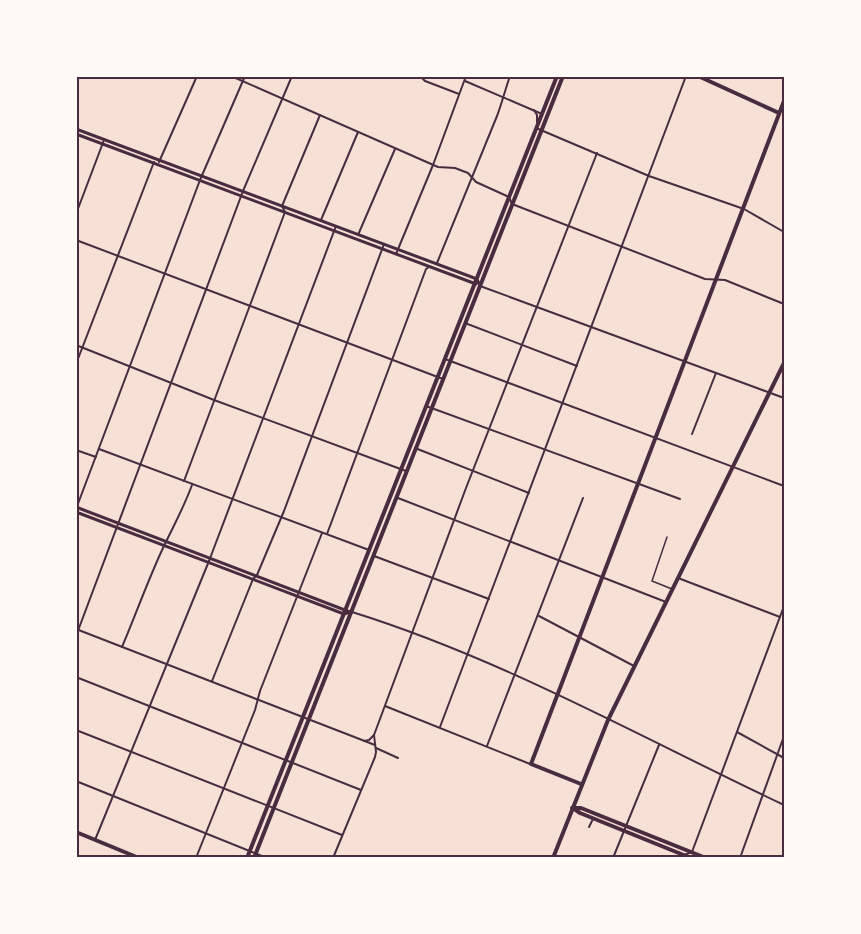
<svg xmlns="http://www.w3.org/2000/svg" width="861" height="934" font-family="Bitter,serif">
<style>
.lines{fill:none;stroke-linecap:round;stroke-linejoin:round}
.service{stroke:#4a2c40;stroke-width:1.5}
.minor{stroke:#4a2c40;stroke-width:2}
.tertiary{stroke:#4a2c40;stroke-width:3}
.secondary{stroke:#4a2c40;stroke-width:4}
.primary{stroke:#4a2c40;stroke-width:4}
.neatline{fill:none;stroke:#4a2c40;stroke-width:2}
</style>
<rect width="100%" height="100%" fill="#f7e1d7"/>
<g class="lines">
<polyline class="service" points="667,537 652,581 672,589"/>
<g class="minor">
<polyline points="231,76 438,167 455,168 468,173 476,182 509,197 512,204 705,279 725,280 784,304"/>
<polyline points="420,76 425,81 459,94"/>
<polyline points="465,81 542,114"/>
<polyline points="534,110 537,115 537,122"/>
<polyline points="536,128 649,176 744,209 784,232"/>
<polyline points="159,162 197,76"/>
<polyline points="76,214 104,140"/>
<polyline points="321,220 358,132"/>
<polyline points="358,235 395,149"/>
<polyline points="76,240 443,379"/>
<polyline points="396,254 433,165 466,76"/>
<path d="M437,263L497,116C502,103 505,90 510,76"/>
<polyline points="480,286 784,398"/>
<polyline points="465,323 577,366"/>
<polyline points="76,345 214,400 406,471"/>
<polyline points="445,359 784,486"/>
<polyline points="76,364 154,162"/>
<polyline points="426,406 680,499"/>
<polyline points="692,434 716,373"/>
<polyline points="415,448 529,493"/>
<polyline points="99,449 369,550"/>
<polyline points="76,450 96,457"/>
<polyline points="184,481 285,212 282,206 320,115"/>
<polyline points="398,498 666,602"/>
<polyline points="76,509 200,180 245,76"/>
<polyline points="327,534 426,269 429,267"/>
<polyline points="374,556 489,599"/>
<polyline points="678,578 780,617"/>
<path d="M352,612C503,659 642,738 784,805"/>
<polyline points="539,616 634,666"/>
<polyline points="76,629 375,745"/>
<polyline points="76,636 243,191 292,76"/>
<path d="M122,647C136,614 148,580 163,548C173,527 184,507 192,485"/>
<polyline points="76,677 361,790"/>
<polyline points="212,681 253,579 257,575 284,511 384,244"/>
<polyline points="385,706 530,764"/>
<polyline points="440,727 686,76"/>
<polyline points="76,730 342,835"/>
<polyline points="737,732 784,758"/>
<polyline points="364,741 369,740 374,735"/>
<polyline points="487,746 583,498"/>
<polyline points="376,748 398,758"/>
<polyline points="76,781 267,858"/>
<polyline points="589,827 593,819"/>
<polyline points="95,840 209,561 336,226"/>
<polyline points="196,858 255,710 260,691 322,533"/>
<polyline points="333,858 375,757 376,752 374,735 466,488 597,153"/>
<polyline points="613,858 659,745"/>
<polyline points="642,858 642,857"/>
<polyline points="683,858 684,855 692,852 784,606"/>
<polyline points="740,858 784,736"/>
</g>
<g class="tertiary">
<polyline points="76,129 477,279 480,286"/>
<polyline points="76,134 476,284"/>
<polyline points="76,507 350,612"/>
<polyline points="76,512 344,614 350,612"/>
</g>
<g class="secondary">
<polyline points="698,76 779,113"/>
<polyline points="572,808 581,808 706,858"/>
<polyline points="573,808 580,813 691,858"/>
<polyline points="76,832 139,858"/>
<polyline points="247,858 557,76"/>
<polyline points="254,858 563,76"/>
</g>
<g class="primary">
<polyline points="581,784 531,764 784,101"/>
<polyline points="553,858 608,720 784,363"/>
</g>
</g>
<rect width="861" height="934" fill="none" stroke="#fffaf5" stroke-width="156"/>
<rect x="78" y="78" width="705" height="778" class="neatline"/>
</svg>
